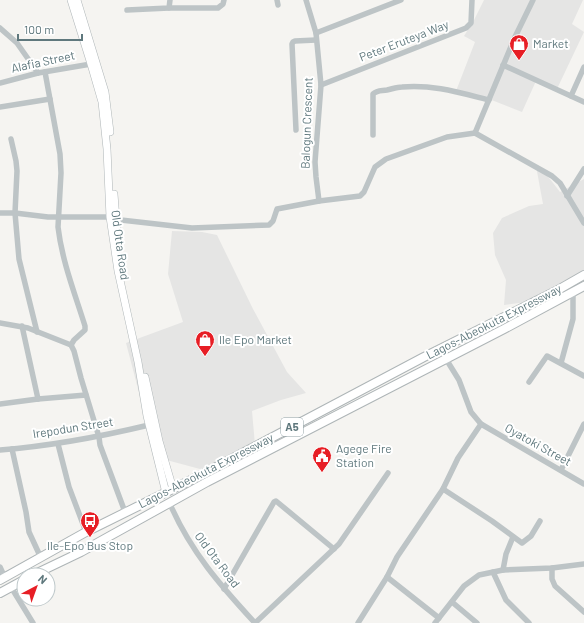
<svg xmlns="http://www.w3.org/2000/svg" width="584" height="623" viewBox="0 0 584 623" font-family="Barlow,sans-serif">
<style>
.built{fill:#e5e5e4}
.lines{fill:none;stroke-linecap:round;stroke-linejoin:round}
.major-casing{stroke:#afb6b8;stroke-width:8}
.highway-casing{stroke:#aeb5b7;stroke-width:10}
.minor{stroke:#bdc4c6;stroke-width:5.5}
.major{stroke:#fff;stroke-width:7}
.highway{stroke:#fff;stroke-width:8}
.labels{text-anchor:middle;stroke-width:4;stroke-linejoin:round;paint-order:stroke}
.shield{fill:#fff;stroke:#8fa0a4;stroke-width:1}
.shield-label{font-size:11px;font-weight:bold;fill:#5f787d}
.street-label{font-size:12px;fill:#5f787d;stroke:#fff}
.poi-label{font-size:12px;fill:#5f787d;stroke:#fff;text-anchor:start}
</style>
<rect width="100%" height="100%" fill="#f5f4f1"/>
<g class="built">
<path d="M484 0H583L572 24 584 32 556 91 536 81 522 112 489 99 456 91 475 42 464 36 474 20Z"/>
<path d="M536 166 550 179 560 192 584 179V270L526 302 504 305 506 280 495 255 493 233 502 218 529 206 543 204Z"/>
<path d="M172 231 202 232 217 235 253 309 287 372 306 393 281 400 252 411 255 445 200 469 159 458 155 454 126 343 183 322 168 274Z"/>
</g>
<g class="lines">
<g class="major-casing">
<g id="major">
<path d="M71 0 91 64 102 102 107 149 110 217 118 271 138 362 147 416 166 493"/>
<path d="M77 0 105 92 110 132"/>
<path d="M114 194 117 233"/>
<path d="M145 377 159 441 173 489"/>
</g>
</g>
<g class="highway-casing">
<g id="highway">
<path d="M33 575 81 552 207 482 504 329 584 286"/>
<path d="M0 580 86 532 203 474 424 357 556 291 584 275"/>
<path d="M0 593 24 580"/>
</g>
</g>
<g class="minor">
<path d="M277 0 278 5"/>
<path d="M306 0 316 33 321 85 315 162 316 177 319 201"/>
<path d="M169 8H218L223 4 224 0"/>
<path d="M127 10 169 8 170 0"/>
<path d="M0 28 17 43 38 73"/>
<path d="M316 33 401 0"/>
<path d="M503 65 584 102"/>
<path d="M45 72 60 154 61 173 58 227C62 261 75 294 85 326V330L74 340 71 345"/>
<path d="M0 83 38 73 91 64"/>
<path d="M321 85 466 28 471 23 472 0"/>
<path d="M571 96 584 67"/>
<path d="M0 107 50 99"/>
<path d="M296 130 292 44 293 42 295 41 316 40"/>
<path d="M475 133 515 37 533 0"/>
<path d="M475 133 552 176 560 183 584 223"/>
<path d="M373 135V94C377 90 381 91 387 90 392 89 397 87 402 87 432 84 461 93 489 100"/>
<path d="M11 139 16 161 17 171 15 213 19 259 37 332"/>
<path d="M567 196 584 169"/>
<path d="M0 213H15L48 217H110L121 220 192 228 269 225 273 221 277 209 319 201 360 196 364 192 375 167 386 159 447 137 475 133"/>
<path d="M0 323 28 328 71 345 74 351 81 378 99 437 100 445 125 512"/>
<path d="M22 326 38 399"/>
<path d="M446 359 459 380 471 412 481 424 584 484"/>
<path d="M561 363 573 319V292"/>
<path d="M529 382 547 356 584 376"/>
<path d="M0 404 38 399 86 395"/>
<path d="M58 444 69 487 86 532"/>
<path d="M12 449 26 512 29 532 41 558"/>
<path d="M0 450C51 446 99 437 149 425"/>
<path d="M561 470 584 424"/>
<path d="M443 489 492 521 522 543 531 536 540 521"/>
<path d="M170 504C191 552 220 585 255 623"/>
<path d="M0 567 5 578"/>
<path d="M552 568V579L555 586 584 612"/>
<path d="M503 570 506 554 513 537"/>
<path d="M493 572 506 600 529 623"/>
<path d="M387 577 439 618"/>
<path d="M11 587 33 623"/>
<path d="M224 589 274 502 276 501 334 549"/>
<path d="M452 602 477 623"/>
<path d="M255 623 339 544 388 473"/>
<path d="M358 623 387 577 397 557 443 489 458 458 481 424"/>
<path d="M435 623 464 586 479 575 503 570 552 568 584 564"/>
</g>
<use href="#major" class="major"/>
<use href="#highway" class="highway"/>
</g>
<defs>
<g id="shop-pin" transform="scale(1)"><path d="M0 17L-7.5 6A9.5 9.5 0 1 1 7.5 6Z" fill="#e71e25" stroke="#fff"/><path d="M-5-2.5h2.3a2.7 3.5 0 0 1 5.4 0H5L5.5 6h-11ZM-1.5-2.5h3a1.5 2.3 0 0 0-3 0Z" fill="#fff"/></g>
<g id="civic-pin" transform="scale(1)"><path d="M0 17L-7.5 6A9.5 9.5 0 1 1 7.5 6Z" fill="#e71e25" stroke="#fff"/><path d="M-.6-6.5H3V-4.5H.6V-3L4-1V1h2V6H-6V1h2V-1L-.6-3ZM-1.2 2.5V6h2.4V2.5Z" fill="#fff"/></g>
<g id="bus-pin" transform="scale(1)"><path d="M0 17L-7.5 6A9.5 9.5 0 1 1 7.5 6Z" fill="#e71e25" stroke="#fff"/><path d="M-5-6H5V4H4V6H2V4H-2V6H-4V4H-5ZM-3.5-4V0h7V-4ZM-3.5 1.2v1.5H-2V1.2ZM2 1.2v1.5H3.5V1.2Z" fill="#fff"/></g>
</defs>
<g fill-rule="evenodd">
<use href="#shop-pin" x="519" y="44"/>
<use href="#shop-pin" x="205" y="340"/>
<use href="#civic-pin" x="322" y="456"/>
<use href="#bus-pin" x="90" y="521"/>
</g>
<g class="labels">
<rect class="shield" x="281" y="418" width="22" height="18" rx="3"/>
<g class="shield-label">
<text x="292" y="431">A5</text>
</g>
<g class="street-label">
<text transform="translate(404 41) rotate(-21)" y="4">Peter Eruteya Way</text>
<text transform="translate(43 62) rotate(-12)" y="4">Alafia Street</text>
<text transform="translate(307 123) rotate(-88)" y="4">Balogun Crescent</text>
<text transform="translate(120 245) rotate(82)" y="4">Old Otta Road</text>
<text transform="translate(494 322) rotate(-27)" y="4">Lagos-Abeokuta Expressway</text>
<text transform="translate(73 428) rotate(-9)" y="4">Irepodun Street</text>
<text transform="translate(538 445) rotate(29)" y="4">Oyatoki Street</text>
<text transform="translate(206 471) rotate(-27)" y="4">Lagos-Abeokuta Expressway</text>
<text transform="translate(217 560) rotate(53)" y="4">Old Ota Road</text>
</g>
<g class="poi-label">
<text x="533" y="48">Market</text>
<text x="219" y="344">Ile Epo Market</text>
<text x="336" y="453">Agege Fire<tspan x="336" dy="14">Station</tspan></text>
<text x="90" y="550" text-anchor="middle">Ile-Epo Bus Stop</text>
</g>
</g>
<g transform="translate(36 587) rotate(41)"><circle r="19" fill="#ffffff" stroke="#bfc9cb"/>
<path d="M0-3L7 15L0 10L-7 15Z" fill="#e71e25"/>
<text y="-6" font-size="11" font-weight="bold" text-anchor="middle" fill="#5f787d">N</text>
</g>
<path d="M18 34v6h64v-6" fill="none" stroke="#5f787d" stroke-width="2"/>
<text x="24" y="34" font-size="12" fill="#5f787d" stroke="#ffffff" stroke-width="3" paint-order="stroke">100 m</text>
</svg>
